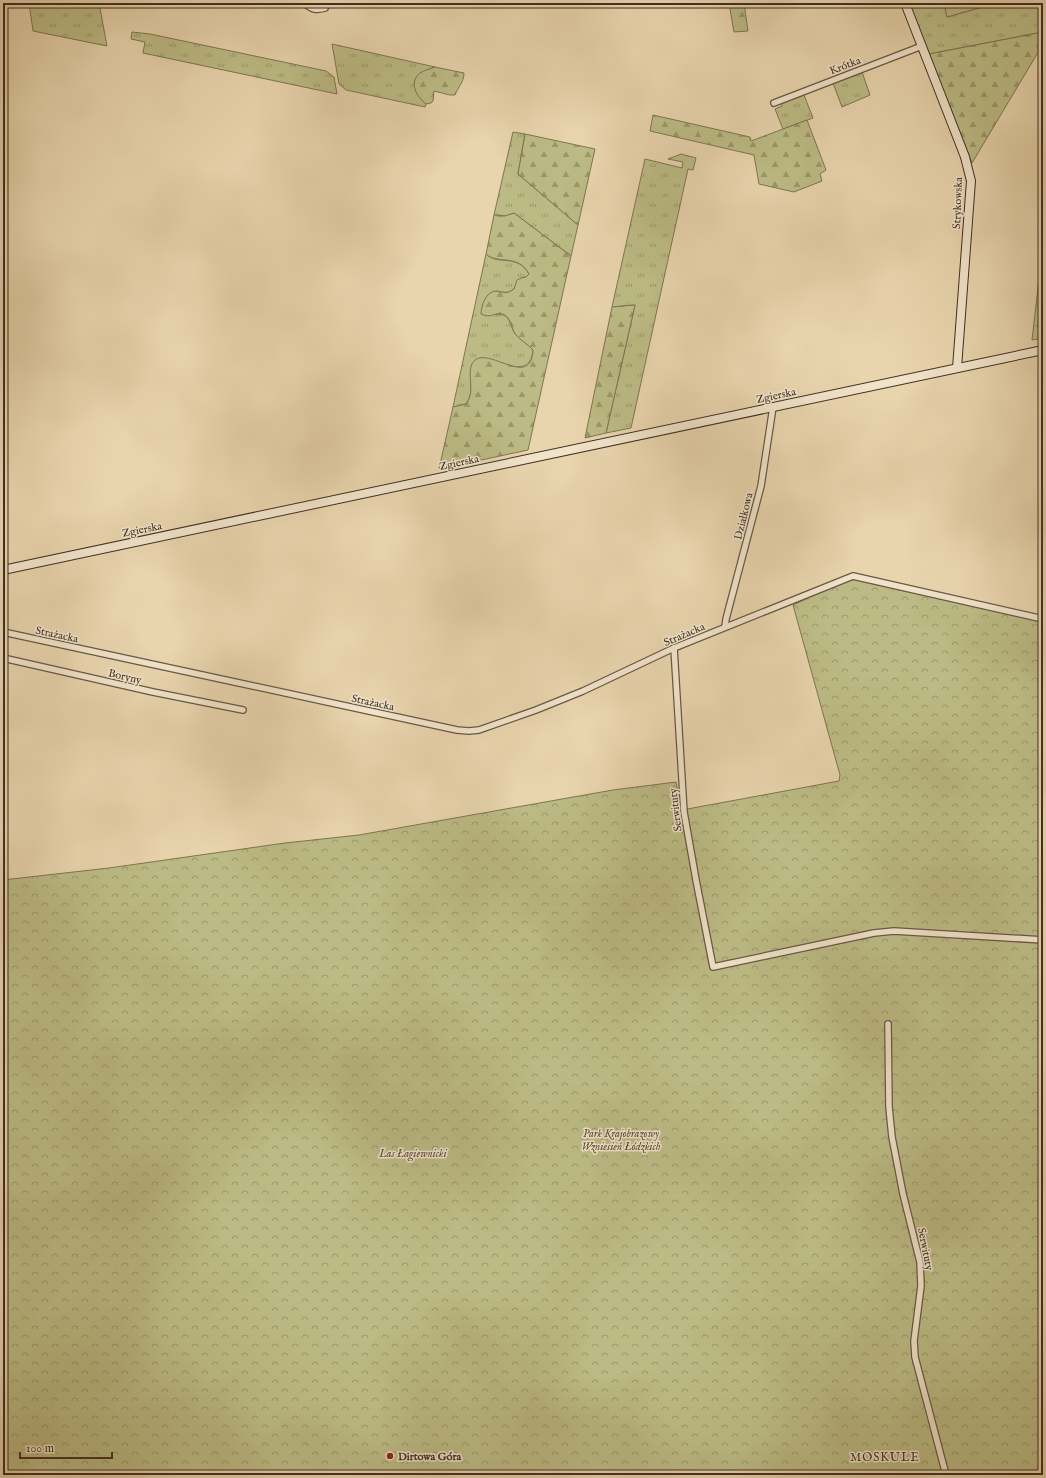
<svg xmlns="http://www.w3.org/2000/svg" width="1046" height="1478" viewBox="0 0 1046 1478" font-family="'IM FELL English',serif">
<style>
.grass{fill:url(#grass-tufts);stroke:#7e7554}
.forest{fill:url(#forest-firs);stroke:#7e7554}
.park{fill:url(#park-crowns);stroke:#7e7554}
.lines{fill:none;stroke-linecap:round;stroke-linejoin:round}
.street-casing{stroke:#695845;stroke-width:8}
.secondary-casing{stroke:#3f2f22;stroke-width:10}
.street{stroke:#f0e3ca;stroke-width:5.5}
.secondary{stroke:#f0e3ca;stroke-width:8}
.poi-dot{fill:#8f2418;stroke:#f0e3ca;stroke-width:1.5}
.labels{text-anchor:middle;stroke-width:3;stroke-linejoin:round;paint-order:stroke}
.street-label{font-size:11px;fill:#3f2f22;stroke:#f0e3ca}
.park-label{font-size:11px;font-style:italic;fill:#584b36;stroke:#f0e3ca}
.poi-label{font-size:11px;font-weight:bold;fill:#3f2f22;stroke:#f0e3ca;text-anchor:start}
.neighbourhood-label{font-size:12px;letter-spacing:1px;fill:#3f2f22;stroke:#f0e3ca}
</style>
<defs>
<pattern id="grass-tufts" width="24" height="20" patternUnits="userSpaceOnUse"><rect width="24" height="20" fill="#bcbb85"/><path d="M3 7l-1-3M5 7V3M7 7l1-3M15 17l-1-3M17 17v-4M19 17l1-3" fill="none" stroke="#9a986c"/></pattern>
<pattern id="forest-firs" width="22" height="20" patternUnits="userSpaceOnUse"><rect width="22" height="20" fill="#bcbb85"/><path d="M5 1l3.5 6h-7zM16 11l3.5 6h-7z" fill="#9a986c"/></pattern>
<pattern id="park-crowns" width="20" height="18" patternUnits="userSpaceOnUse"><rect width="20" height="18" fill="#bcbb85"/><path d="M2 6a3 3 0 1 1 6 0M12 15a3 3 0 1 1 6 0" fill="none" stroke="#9a986c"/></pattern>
</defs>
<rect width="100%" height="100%" fill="#e8d4ad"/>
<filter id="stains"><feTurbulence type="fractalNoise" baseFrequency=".005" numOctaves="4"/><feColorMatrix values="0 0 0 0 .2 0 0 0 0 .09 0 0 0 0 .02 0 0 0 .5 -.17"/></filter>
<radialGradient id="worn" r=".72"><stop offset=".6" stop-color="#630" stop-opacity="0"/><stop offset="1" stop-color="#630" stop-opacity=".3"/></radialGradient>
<g class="grass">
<path d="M29 3H99L107 46 33 31Z"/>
<path d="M909 3H944L947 17 997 3H1043V32L929 54Z"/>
<path d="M132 32 150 34 326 71 334 77 337 94 143 53 145 42 131 39Z"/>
<path d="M332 44 435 67C431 68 427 70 423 72 408 80 416 96 426 104L425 107 346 90 339 84Z"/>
<path d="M862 72 870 95 842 107 833 83Z"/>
<path d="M804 95 813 118 783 129 775 109 782 106 781 103Z"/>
<path d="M513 132 525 134 518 174 578 225 571 256 514 213 506 216 494 215Z"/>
<path d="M681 154 696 158 693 170 688 169 631 428 606 433 635 305 612 307 645 159 682 168 683 162 668 159Z"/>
<path d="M486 254C498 266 517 253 529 274L526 277 521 278C513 290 512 295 496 291L487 297 496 315C512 312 509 327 516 335 521 340 528 344 533 350 531 381 499 360 480 358L471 376V392L470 397 466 404 453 407Z"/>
</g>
<g class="forest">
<path d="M729 3H744L748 31 734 32Z"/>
<path d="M944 3H997L947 17Z"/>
<path d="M1043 32V44L972 163 929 54Z"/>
<path d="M435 67 464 73C464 82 458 87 455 95H450L434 91 433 101 431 103 426 104C417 97 408 83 420 73 424 70 431 69 435 67Z"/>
<path d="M653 115 750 137 751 141 807 120 826 170 820 174 822 181 794 192 759 184 754 155 650 131Z"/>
<path d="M525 134 595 149 578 225 518 174Z"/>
<path d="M514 213 571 256 528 450 439 469 453 407 466 404C477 391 464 369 475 360 491 348 531 389 533 350 528 344 518 339 514 332 511 326 510 316 502 314 494 312 492 319 481 314 481 306 486 291 496 291 505 292 505 295 514 289L517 280 521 278 526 277 529 274C518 253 498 265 486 254L494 215 505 216Z"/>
<path d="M1043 243V338L1032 340Z"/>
<path d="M635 305 606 433 585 438 612 307Z"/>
</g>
<path class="park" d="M857 578 1043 621V1475H3V880L109 868 285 843 359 835 613 790 676 782 682 810 839 781 840 775 793 605 836 585Z"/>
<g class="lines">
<g class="street-casing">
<g id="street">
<path d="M304 3C312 9 315 11 325 8L324 3"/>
<path d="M774 103 922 46"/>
<path d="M725 627 726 619 761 486 773 407"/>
<path d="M3 632C154 666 306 696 457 730L469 731 479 730 536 710 583 691 674 648 853 576 1043 619"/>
<path d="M674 648 684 812 696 880 713 967 874 933 894 931 1043 940"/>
<path d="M3 658 153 692 243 710"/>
<path d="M888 1024 889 1107 892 1137 903 1194 920 1262 921 1286 914 1341 915 1357 946 1475"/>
</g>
</g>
<g class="secondary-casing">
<g id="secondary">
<path d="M905 3 965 157 971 181 957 368"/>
<path d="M3 570 1043 350"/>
</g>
</g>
<use href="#street" class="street"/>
<use href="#secondary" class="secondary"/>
</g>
<circle class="poi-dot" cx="390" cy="1456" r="4"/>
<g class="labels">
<g class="street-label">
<text transform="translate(845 65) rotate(-21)" y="4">Krótka</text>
<text transform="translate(957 203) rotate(-88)" y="4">Strykowska</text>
<text transform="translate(776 395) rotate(-12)" y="4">Zgierska</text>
<text transform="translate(459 462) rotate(-12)" y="4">Zgierska</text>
<text transform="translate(743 516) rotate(-76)" y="4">Działkowa</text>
<text transform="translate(142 529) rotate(-11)" y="4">Zgierska</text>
<text transform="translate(57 634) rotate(12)" y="4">Strażacka</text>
<text transform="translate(684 634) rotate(-23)" y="4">Strażacka</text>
<text transform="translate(125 676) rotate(13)" y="4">Boryny</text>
<text transform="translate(373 702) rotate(12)" y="4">Strażacka</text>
<text transform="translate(675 810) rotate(-97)" y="4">Serwituty</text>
<text transform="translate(926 1249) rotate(79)" y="4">Serwituty</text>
</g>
<g class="park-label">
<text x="621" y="1137">Park Krajobrazowy<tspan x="621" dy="13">Wzniesień Łódzkich</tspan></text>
<text x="413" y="1157">Las Łagiewnicki</text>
</g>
<g class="poi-label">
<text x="398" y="1460">Dirtowa Góra</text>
</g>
<g class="neighbourhood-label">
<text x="885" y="1461">MOSKULE</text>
</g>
</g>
<rect width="1046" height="1478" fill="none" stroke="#e8d4ad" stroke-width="16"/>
<rect x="4" y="4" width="1038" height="1470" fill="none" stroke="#3f2f22" stroke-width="2"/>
<rect x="8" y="8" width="1030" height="1462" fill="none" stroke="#3f2f22"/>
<path d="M20 1452v6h92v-6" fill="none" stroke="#3f2f22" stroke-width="2"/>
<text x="26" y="1452" font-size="12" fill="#3f2f22" stroke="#f0e3ca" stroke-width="3" paint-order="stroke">100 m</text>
<rect width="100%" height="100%" filter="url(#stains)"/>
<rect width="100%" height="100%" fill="url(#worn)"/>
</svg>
